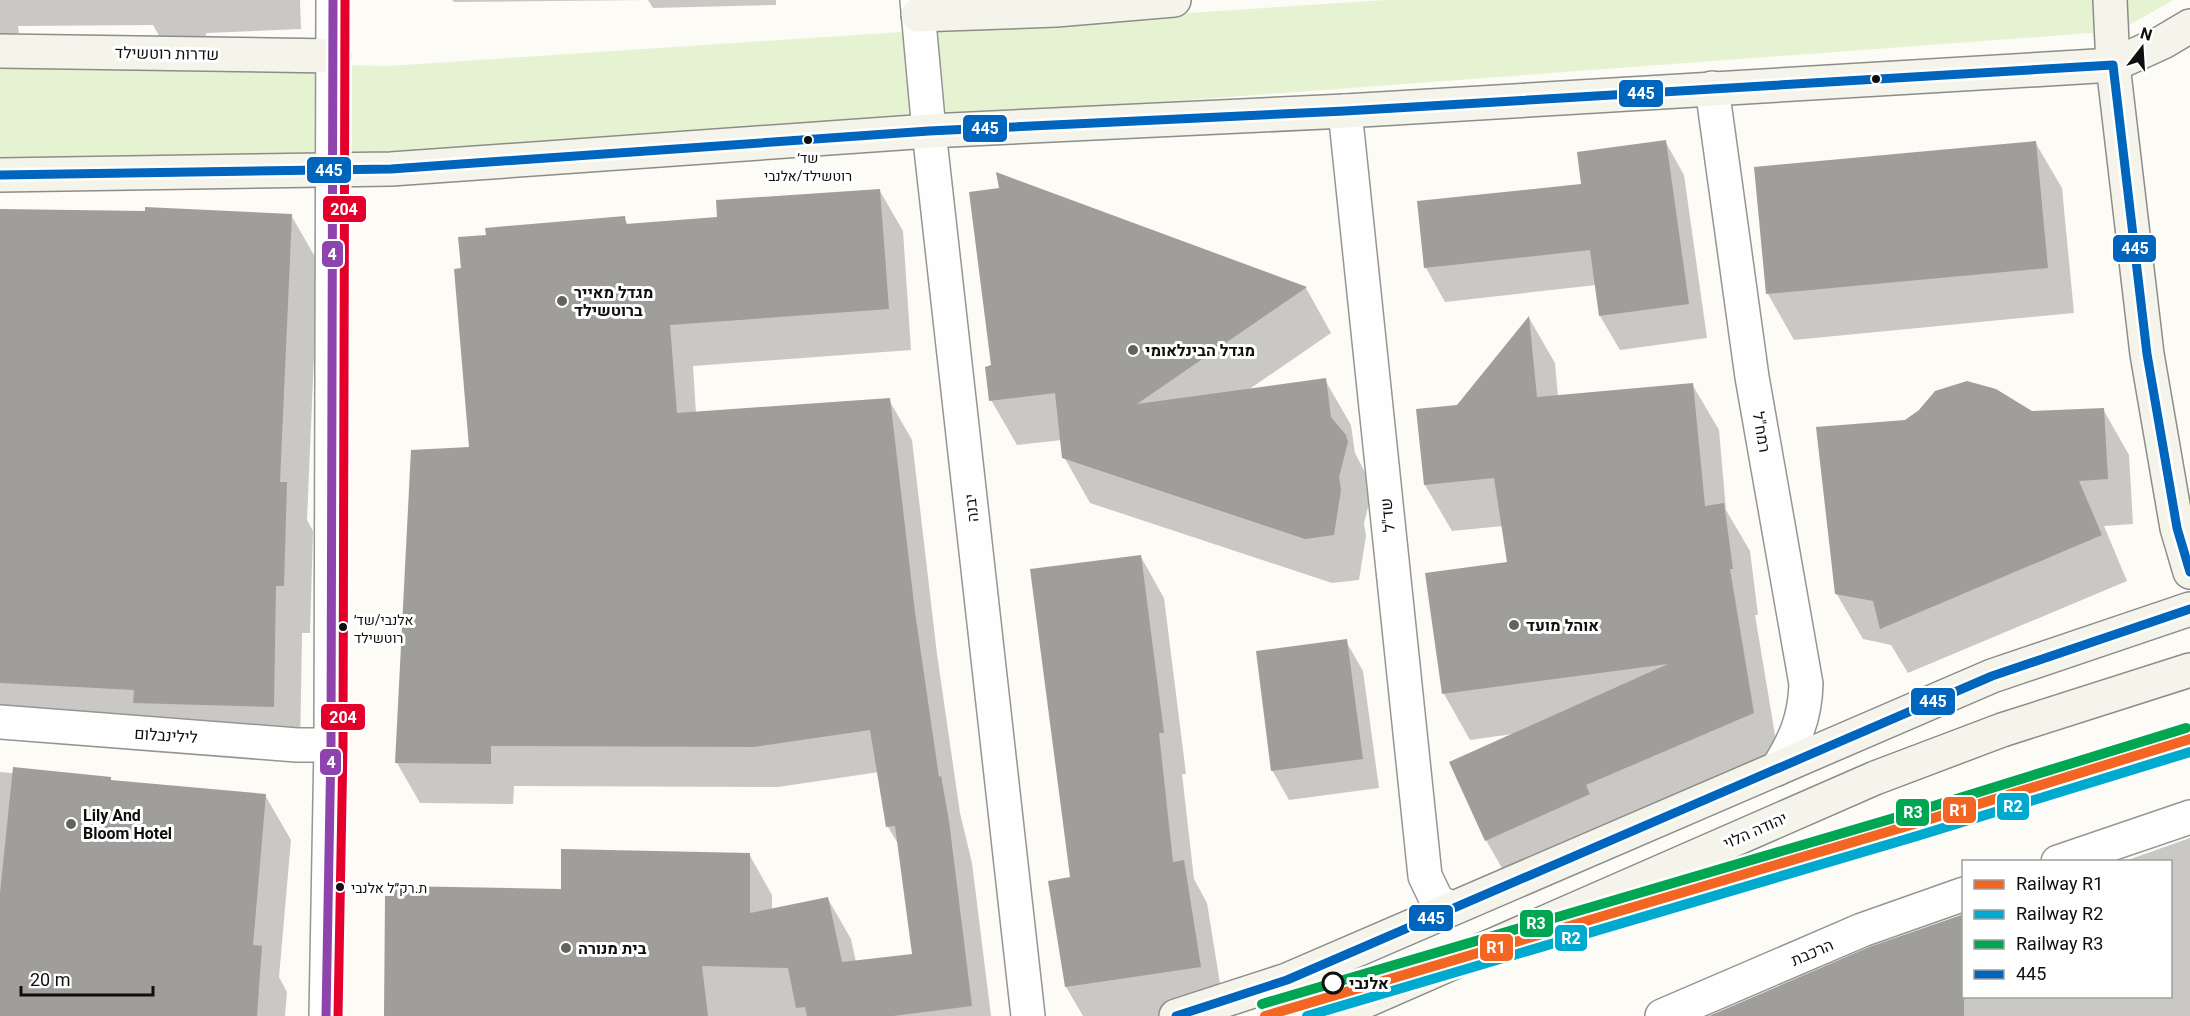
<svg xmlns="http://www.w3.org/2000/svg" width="2190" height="1016" viewBox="0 0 2190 1016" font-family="Georgia,Heebo,serif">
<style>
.green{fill:#e6f3d3}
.shadow{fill:#0003}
.building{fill:#a09e9a}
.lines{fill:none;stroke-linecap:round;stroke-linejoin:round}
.street-casing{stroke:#969593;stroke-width:36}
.secondary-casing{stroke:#8c8c89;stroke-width:36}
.street{stroke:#fffefe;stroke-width:33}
.secondary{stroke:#f5f4eb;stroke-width:33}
.bus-1-casing{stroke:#fff;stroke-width:14}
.bus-2-casing{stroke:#fff;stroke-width:14}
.bus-3-casing{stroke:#fff;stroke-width:14}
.bus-1{stroke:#0065bd;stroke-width:9}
.bus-2{stroke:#8e44ad;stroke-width:9}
.bus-3{stroke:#e4002b;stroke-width:9}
.rail-1-casing{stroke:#fff;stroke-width:15}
.rail-2-casing{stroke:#fff;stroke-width:15}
.rail-3-casing{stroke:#fff;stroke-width:15}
.rail-1{stroke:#f26522;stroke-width:10}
.rail-2{stroke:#00a9ce;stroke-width:10}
.rail-3{stroke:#00a651;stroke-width:10}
.bus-dot{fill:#0f0f0f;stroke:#fff;stroke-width:2}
.poi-dot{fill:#626260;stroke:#fff;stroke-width:2}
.stop-dot{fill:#fff;stroke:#0f0f0f;stroke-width:3}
.labels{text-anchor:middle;stroke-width:6;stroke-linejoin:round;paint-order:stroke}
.bus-label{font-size:14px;fill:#0f0f0f;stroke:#fff;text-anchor:start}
.street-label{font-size:16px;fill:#0f0f0f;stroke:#fff}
.poi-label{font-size:16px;font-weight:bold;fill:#0f0f0f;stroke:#fff;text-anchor:start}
.stop-label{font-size:16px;font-weight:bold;fill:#0f0f0f;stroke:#fff;text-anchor:start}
.line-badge{stroke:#fff;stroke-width:2}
.badge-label{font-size:16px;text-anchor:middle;font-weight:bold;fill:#fff}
</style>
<rect width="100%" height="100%" fill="#fcfbf5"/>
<path class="green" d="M1385 0H2173L2126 27 2091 33 365 161H0V65L297 64 388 66Z"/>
<g class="shadow">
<path d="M0 0H300L301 29 206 33 207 54 170 55 153 25 18 26 19 33 0 34Z"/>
<path d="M452 0H647L454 2Z"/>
<path d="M648 0H776V5L653 8Z"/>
<path d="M1665 141 1684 175 1707 338 1620 350 1600 316 1596 285 1445 302 1426 268 1418 203 1583 185Z"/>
<path d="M2035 142 2062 188 2074 313 1794 340 1768 294 1755 168Z"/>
<path d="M998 175 1306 288 1331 333 1248 390 1325 380 1351 425 1355 453 1373 488 1364 523 1366 536 1359 580 1332 583 1090 503 1064 457 1062 440 1017 445 991 400 1001 190Z"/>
<path d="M880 191 903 231 911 350 693 366 696 413 889 400 912 440 937 654 960 813 972 863 991 1016H396L562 891 749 854 772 895V910L828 899 851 939 856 962 914 955 900 847 888 827 879 772 778 787 514 786 513 804 420 803 397 763 412 452 470 449 462 269 488 236 624 218 629 226 719 218Z"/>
<path d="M0 211 291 215 318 262 307 520 313 531 310 633H302L300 754 0 729Z"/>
<path d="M1529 318 1555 363 1558 397 1692 384 1719 430 1726 510 1750 551 1758 615H1755L1779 759 1512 886 1486 840 1513 734 1470 740 1444 694 1509 563 1503 526 1452 531 1425 485 1457 407Z"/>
<path d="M2103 409 2129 455 2133 524 2104 526 2127 581 1908 673 1891 645 1863 639 1836 593 1906 422Z"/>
<path d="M1141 557 1164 598 1186 774H1182L1194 879 1207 903 1224 1008 1168 1016H1083L1066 987 1050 882 1072 879Z"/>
<path d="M1346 641 1363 671 1379 788 1289 800 1272 770Z"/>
<path d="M0 772 265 795 291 840 279 977 287 992 285 1016H0Z"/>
<path d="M2190 838V1016H1713L1964 996H2170V862H2122Z"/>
</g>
<g class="building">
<path d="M1666 140 1689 304 1599 316 1590 250 1424 268 1417 201 1581 184 1577 152Z"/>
<path d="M2036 141 2048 268 1766 294 1754 167Z"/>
<path d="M996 172 1307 287 1137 404 1326 378 1331 417 1346 435 1348 442 1339 477 1341 490 1334 535 1305 539 1062 458 1055 393 989 401 985 367 991 365 969 192 999 188Z"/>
<path d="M880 189 889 309 670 325 677 413 890 398 915 612 939 777 941 776 949 821 972 1006 893 1016H807L805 1007 796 1008 788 968 702 966 708 1016H384L385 896H394L395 886 561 889V849L750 853V913L828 897 842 962 912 954 895 826 886 827 870 730 754 747 491 746V764L395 763 411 450 469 447 454 269 461 268 458 237 486 235 485 228 625 216 626 224 717 217 716 200Z"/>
<path d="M145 207 292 214 280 482H287L284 586H276L274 707 133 703 134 690 0 683V209L145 211Z"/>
<path d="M1529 316 1537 397 1693 383 1705 506 1724 503 1733 569H1730L1754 713 1586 785 1590 794 1485 841 1449 762 1668 664 1442 694 1425 573 1507 562 1494 478 1424 485 1416 409 1457 405Z"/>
<path d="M1967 381 1996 389 2032 411 2104 408 2108 479 2079 481 2102 535 1880 629 1873 601 1835 594 1816 427 1905 420 1919 410 1935 391Z"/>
<path d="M1141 555 1164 733H1159L1173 862 1184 860 1201 967 1065 987 1048 881 1070 877 1030 569Z"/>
<path d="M1347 639 1363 759 1271 771 1256 651Z"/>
<path d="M13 767 111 777V780L266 794 253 945 262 946 257 1016H0V893Z"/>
<path d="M1964 914V1016H1709L1869 947Z"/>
</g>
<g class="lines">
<g class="street-casing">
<g id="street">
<path d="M917 0 929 131 1028 1016"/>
<path d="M1712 88 1752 377 1806 684C1805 718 1795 741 1777 769"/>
<path d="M1345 111 1425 876 1437 901 1451 908"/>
<path d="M0 722 297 745H331"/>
<path d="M2058 862 2190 817"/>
<path d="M326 1016 331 745 333 0"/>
<path d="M1662 1016 1862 930 1964 894"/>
</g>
</g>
<g class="secondary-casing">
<g id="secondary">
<path d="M2110 0 2113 65 2147 354 2177 528 2190 572"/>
<path d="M918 15 1056 10 1174 0"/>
<path d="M0 51 334 56"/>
<path d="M0 175 391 169 929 131 1345 111 2113 65 2163 42 2190 26"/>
<path d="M1176 1016 1287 980 1992 676 2190 609"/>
<path d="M1331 1016 1875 778 2002 730 2190 670"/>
</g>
</g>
<use href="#street" class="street"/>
<use href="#secondary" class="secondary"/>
<g class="bus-1-casing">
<g id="bus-1">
<path d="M0 175 391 169 929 131 1345 111 2113 65 2147 354 2177 528 2190 572"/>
<path d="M1176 1016 1287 980 1992 676 2190 609"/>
</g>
</g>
<g class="bus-2-casing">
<path id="bus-2" d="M326 1016 331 745 333 0"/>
</g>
<g class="bus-3-casing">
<path id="bus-3" d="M338 1016 343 745 345 0"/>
</g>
<use href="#bus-1" class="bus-1"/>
<use href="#bus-2" class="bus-2"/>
<use href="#bus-3" class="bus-3"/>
<g class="rail-1-casing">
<path id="rail-1" d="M1265 1016 1914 824 2190 739"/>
</g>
<g class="rail-2-casing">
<path id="rail-2" d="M1307 1016 1917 836 2190 752"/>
</g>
<g class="rail-3-casing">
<path id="rail-3" d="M1262 1004 1911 813 2186 728"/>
</g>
<use href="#rail-1" class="rail-1"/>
<use href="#rail-2" class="rail-2"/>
<use href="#rail-3" class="rail-3"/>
</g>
<g class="bus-dot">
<circle cx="1876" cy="79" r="5"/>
<circle cx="808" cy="140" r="5"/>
<circle cx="343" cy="627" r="5"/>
<circle cx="340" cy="887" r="5"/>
</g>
<g class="poi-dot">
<circle cx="562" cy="301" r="6"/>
<circle cx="1133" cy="350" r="6"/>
<circle cx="1514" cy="625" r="6"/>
<circle cx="71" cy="824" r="6"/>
<circle cx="566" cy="948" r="6"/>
</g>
<circle class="stop-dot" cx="1333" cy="983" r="10"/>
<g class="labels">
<g class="bus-label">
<text x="808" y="163" text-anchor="middle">שד׳<tspan x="808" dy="18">רוטשילד/אלנבי</tspan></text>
<text x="354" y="625">אלנבי/שד׳<tspan x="354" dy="18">רוטשילד</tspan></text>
<text x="351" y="893">ת.רק״ל אלנבי</text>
</g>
<g class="street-label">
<text transform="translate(167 53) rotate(1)" y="6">שדרות רוטשילד</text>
<text transform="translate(1762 432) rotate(80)" y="6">רמח"ל</text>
<text transform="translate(971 508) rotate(-96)" y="6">יבנה</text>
<text transform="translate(1387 515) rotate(-96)" y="6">שד"ל</text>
<text transform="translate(166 735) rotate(4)" y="6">לילינבלום</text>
<text transform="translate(1755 830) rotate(-24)" y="6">יהודה הלוי</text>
<text transform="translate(1812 952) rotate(-23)" y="6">הרכבת</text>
</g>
<g class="poi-label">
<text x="574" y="298">מגדל מאייר<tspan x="574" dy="18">ברוטשילד</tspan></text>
<text x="1145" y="356">מגדל הבינלאומי</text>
<text x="1526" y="631">אוהל מועד</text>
<text x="83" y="821">Lily And<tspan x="83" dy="18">Bloom Hotel</tspan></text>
<text x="578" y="954">בית מנורה</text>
</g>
<g class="stop-label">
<text x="1349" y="989">אלנבי</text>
</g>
</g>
<g class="line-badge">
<rect x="1618" y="79" width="46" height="29" rx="6" fill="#0065bd"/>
<rect x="962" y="114" width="46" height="29" rx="6" fill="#0065bd"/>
<rect x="306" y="156" width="46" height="28" rx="6" fill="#0065bd"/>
<rect x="322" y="195" width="45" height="28" rx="6" fill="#e4002b"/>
<rect x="2112" y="234" width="45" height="29" rx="6" fill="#0065bd"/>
<rect x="321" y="240" width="23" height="28" rx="6" fill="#8e44ad"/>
<rect x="1910" y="687" width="46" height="29" rx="6" fill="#0065bd"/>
<rect x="320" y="703" width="46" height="28" rx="6" fill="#e4002b"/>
<rect x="319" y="748" width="23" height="28" rx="6" fill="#8e44ad"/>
<rect x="1996" y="792" width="34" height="29" rx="6" fill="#00a9ce"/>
<rect x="1942" y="796" width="35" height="28" rx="6" fill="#f26522"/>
<rect x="1895" y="798" width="35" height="29" rx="6" fill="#00a651"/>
<rect x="1408" y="904" width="46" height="28" rx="6" fill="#0065bd"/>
<rect x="1519" y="909" width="35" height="29" rx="6" fill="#00a651"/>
<rect x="1554" y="924" width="34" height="28" rx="6" fill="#00a9ce"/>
<rect x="1479" y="933" width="35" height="29" rx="6" fill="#f26522"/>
</g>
<g class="badge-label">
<text x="1641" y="99">445</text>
<text x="985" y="134">445</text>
<text x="329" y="176">445</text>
<text x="344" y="215">204</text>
<text x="2135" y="254">445</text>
<text x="332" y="260">4</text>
<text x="1933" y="707">445</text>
<text x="343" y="723">204</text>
<text x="331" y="768">4</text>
<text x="2013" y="812">R2</text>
<text x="1959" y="816">R1</text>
<text x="1913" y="818">R3</text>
<text x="1431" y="924">445</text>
<text x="1536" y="929">R3</text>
<text x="1571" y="944">R2</text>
<text x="1496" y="953">R1</text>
</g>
<rect x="1962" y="860" width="210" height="138" fill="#ffffff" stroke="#9f9f9f" stroke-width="1.5"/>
<rect x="1974" y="880" width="30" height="9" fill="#f26522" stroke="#9f9f9f" stroke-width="1.5"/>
<text x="2016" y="890" font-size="18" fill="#0f0f0f">Railway R1</text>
<rect x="1974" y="910" width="30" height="9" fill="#00a9ce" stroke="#9f9f9f" stroke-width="1.5"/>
<text x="2016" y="920" font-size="18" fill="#0f0f0f">Railway R2</text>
<rect x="1974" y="940" width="30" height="9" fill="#00a651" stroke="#9f9f9f" stroke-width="1.5"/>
<text x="2016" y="950" font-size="18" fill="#0f0f0f">Railway R3</text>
<rect x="1974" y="970" width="30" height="9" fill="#0065bd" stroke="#9f9f9f" stroke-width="1.5"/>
<text x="2016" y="980" font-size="18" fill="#0f0f0f">445</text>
<g transform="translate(2142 48) rotate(17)" stroke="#ffffff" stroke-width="4.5" paint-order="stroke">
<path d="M0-4.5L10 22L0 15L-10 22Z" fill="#0f0f0f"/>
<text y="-9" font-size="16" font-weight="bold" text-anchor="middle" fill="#0f0f0f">N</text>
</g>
<path d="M21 986v9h132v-9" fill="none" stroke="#0f0f0f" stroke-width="3"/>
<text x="30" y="986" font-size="18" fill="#0f0f0f" stroke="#ffffff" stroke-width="4.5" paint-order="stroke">20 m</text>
</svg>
